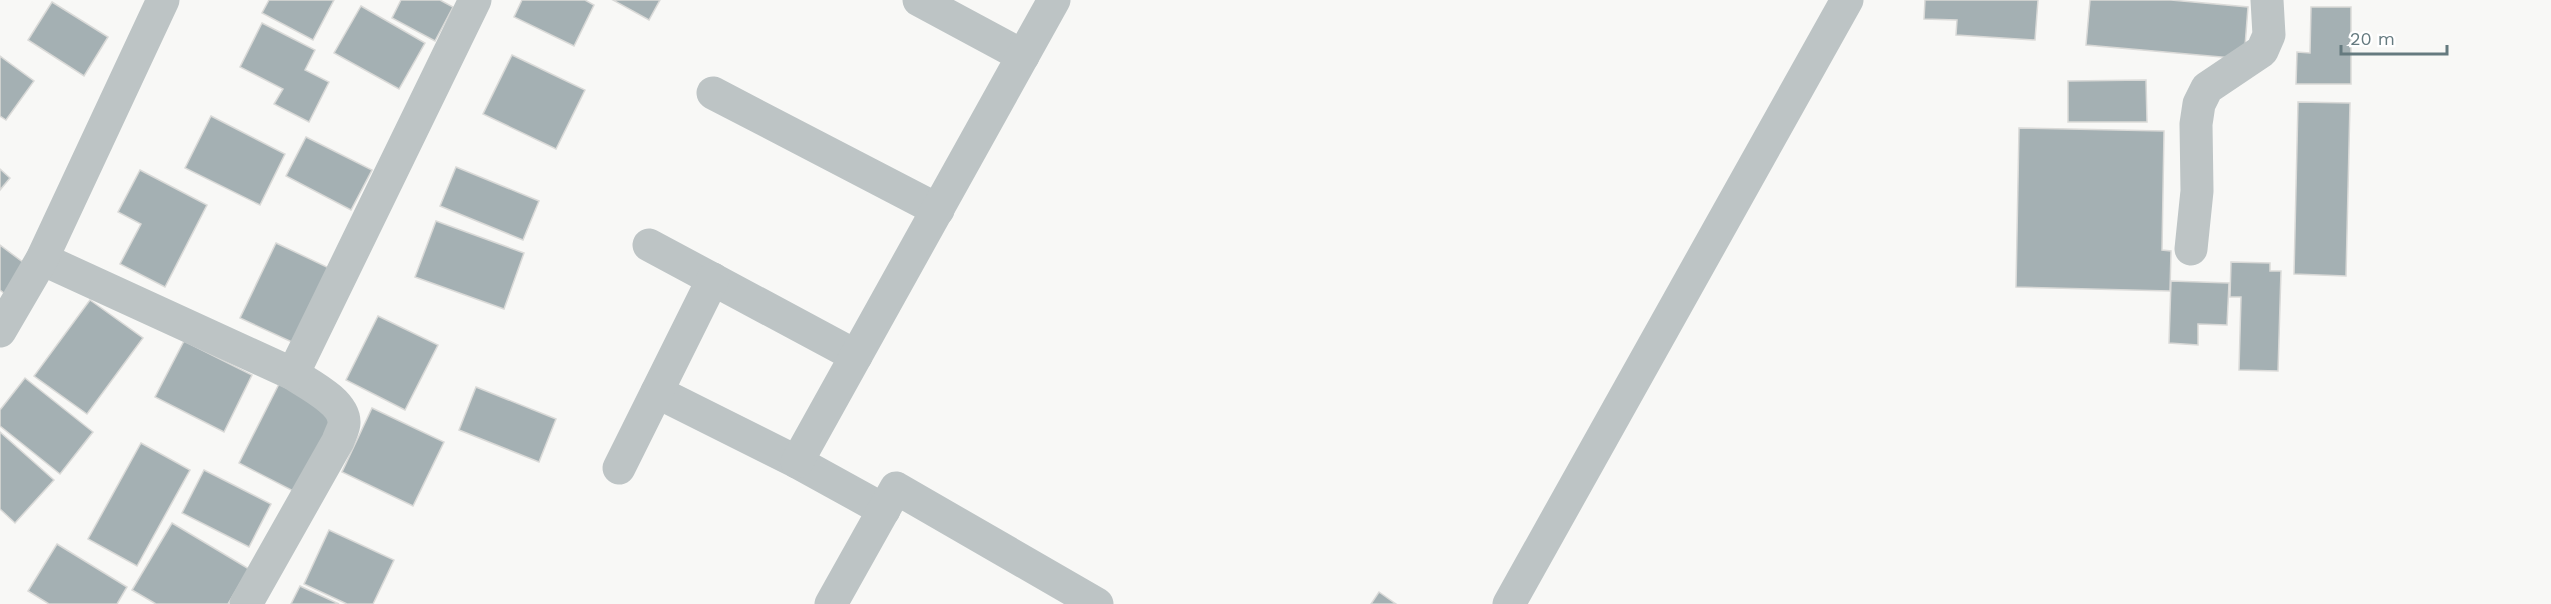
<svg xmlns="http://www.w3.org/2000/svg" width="2551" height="604" viewBox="0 0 2551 604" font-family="'Work Sans',sans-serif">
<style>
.building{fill:#a4b0b3;stroke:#dadad8;stroke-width:1.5}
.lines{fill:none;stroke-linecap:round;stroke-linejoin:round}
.minor{stroke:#bdc4c5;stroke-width:33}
</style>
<rect width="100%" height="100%" fill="#f8f8f6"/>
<g class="building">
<path d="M269 0H334L313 40 262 13Z"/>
<path d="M401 0H440L453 7 435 41 392 18Z"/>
<path d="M522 0H585L594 5 574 46 514 17Z"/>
<path d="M613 0H660L649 20Z"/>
<path d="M1925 0H2038L2035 40 1956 35 1957 20 1924 19Z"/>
<path d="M2090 0H2171L2248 7 2244 59 2086 45Z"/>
<path d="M52 2 108 37 84 76 28 40Z"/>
<path d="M361 6 425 43 399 89 334 53Z"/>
<path d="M2311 7H2351V84H2296L2297 52 2310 53Z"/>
<path d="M262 23 315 50 305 70 329 82 309 122 274 104 283 89 240 67Z"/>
<path d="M512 55 585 90 556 149 483 114Z"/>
<path d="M0 56 34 81 6 120 0 116Z"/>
<path d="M2146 80 2147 122H2068V81Z"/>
<path d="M2298 102 2350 103 2346 276 2294 274Z"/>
<path d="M211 116 285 154 260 205 185 168Z"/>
<path d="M2019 128 2164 131 2162 250 2171 251 2170 291 2016 287Z"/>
<path d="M306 137 372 170 351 210 286 176Z"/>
<path d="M456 167 539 201 523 240 440 206Z"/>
<path d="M0 169 10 178 0 190Z"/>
<path d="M140 170 207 205 165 287 120 264 141 224 118 212Z"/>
<path d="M436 221 524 253 504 309 415 277Z"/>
<path d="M276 243 329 268 294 343 240 318Z"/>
<path d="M0 245 32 269 10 298 0 290Z"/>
<path d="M2231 262 2270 263V271H2281L2278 371 2239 370 2241 297H2230Z"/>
<path d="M2171 281 2229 283 2227 325 2198 324V345L2169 343Z"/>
<path d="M90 300 143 338 87 414 34 376Z"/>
<path d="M378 316 438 345 405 410 346 380Z"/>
<path d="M184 341 252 375 224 432 155 397Z"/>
<path d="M25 378 93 432 60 474 0 426V410Z"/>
<path d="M279 384 339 415 299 494 239 463Z"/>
<path d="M476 387 556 419 539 462 459 430Z"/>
<path d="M372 408 444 442 413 506 342 472Z"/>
<path d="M0 432 54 480 15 523 0 509Z"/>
<path d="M141 443 190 470 137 566 88 539Z"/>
<path d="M204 470 271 504 249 547 182 513Z"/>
<path d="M172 523 249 569 228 604H156L132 590Z"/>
<path d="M329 530 394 560 373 604H347L304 584Z"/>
<path d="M57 544 127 587 117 604H49L28 591Z"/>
<path d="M300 586 339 604H291Z"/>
<path d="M1379 592 1396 604H1371Z"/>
</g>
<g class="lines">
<g class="minor">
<path d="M919 0 1023 56"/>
<path d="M713 93 938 210"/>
<path d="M649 245 856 356"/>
<path d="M2191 249 2197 191 2196 124 2199 104 2207 88 2262 51 2269 35 2267 0"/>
<path d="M42 259 293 374C308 384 345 402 344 423 344 428 340 435 338 441L246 604"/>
<path d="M0 331 42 259 163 0"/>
<path d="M293 374 475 0"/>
<path d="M657 392 797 462 884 510"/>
<path d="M797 462 1054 0"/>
<path d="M619 468 713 279"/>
<path d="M831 604 896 488 1097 604"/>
<path d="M1509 604 1847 0"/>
</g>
</g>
<path d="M2341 45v9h106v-9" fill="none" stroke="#657a7f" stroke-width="3"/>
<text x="2350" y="45" font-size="18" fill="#657a7f" stroke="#ffffff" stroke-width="4.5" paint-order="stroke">20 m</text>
</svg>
